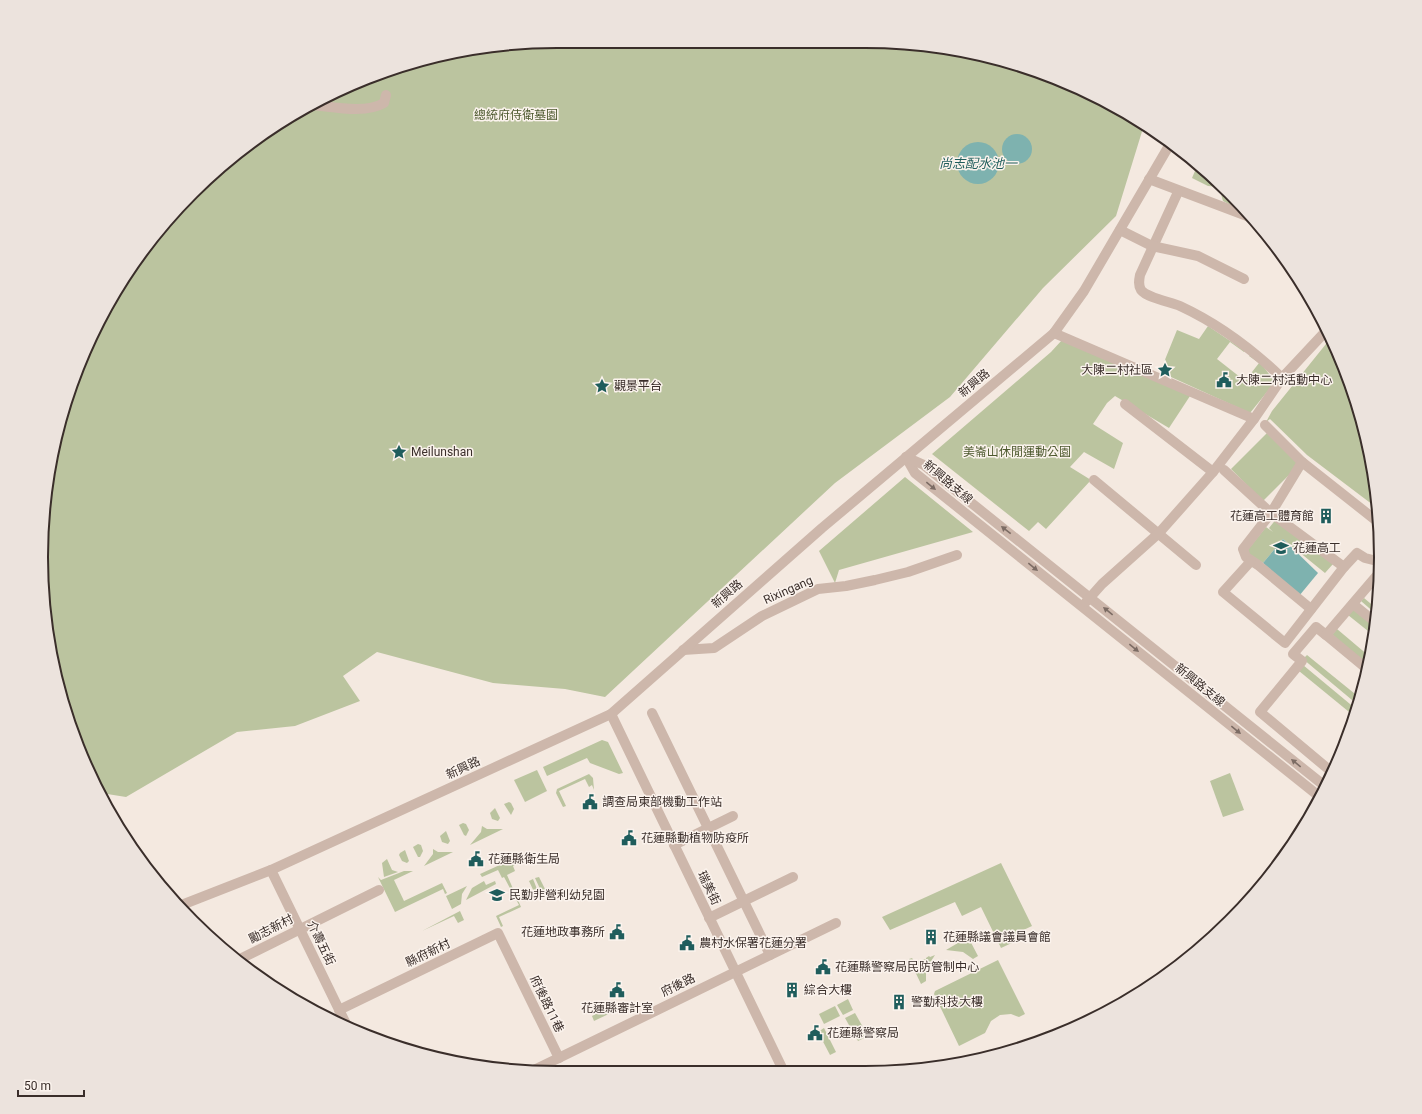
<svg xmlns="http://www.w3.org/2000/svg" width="1422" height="1114" viewBox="0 0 1422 1114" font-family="Roboto,'Noto Sans TC',sans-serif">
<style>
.green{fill:#bbc49f}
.water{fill:#7eb2af}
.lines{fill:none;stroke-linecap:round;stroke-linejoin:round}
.minor{stroke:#cdb7ab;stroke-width:10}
.tertiary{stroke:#cdb7ab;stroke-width:10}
.oneway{fill:#7c6c64}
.labels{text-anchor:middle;stroke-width:3;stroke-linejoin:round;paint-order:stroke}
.park-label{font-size:12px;fill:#4d592e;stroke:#fbf3ed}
.poi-label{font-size:12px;fill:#3a2e2a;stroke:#fbf3ed;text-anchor:start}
.street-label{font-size:12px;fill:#3a2e2a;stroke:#fbf3ed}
.water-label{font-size:13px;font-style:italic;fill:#1f5d5c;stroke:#fbf3ed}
.rim{fill:none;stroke:#3a2e2a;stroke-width:2}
</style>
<rect width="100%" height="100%" fill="#f4e9e0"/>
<g class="green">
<path d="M557 41 899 42 1031 68 1123 110 1144 125 1116 216 1043 288 950 397 835 483 605 697 565 689 493 683 377 652 343 676 360 701 295 726 237 732 126 797 101 793 59 691 54 659H56L53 649 41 557 59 424 110 299 192 192 299 110 423 59Z"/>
<path d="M1198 164 1238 202 1234 207 1223 201 1219 187 1208 186 1192 178Z"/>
<path d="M1208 326 1245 351 1244 352 1230 342 1217 359 1245 381 1259 363 1249 356 1250 355 1260 362 1275 382 1250 413 1160 372 1177 330 1199 339Z"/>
<path d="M1330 339 1354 391 1377 489V508L1307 455 1270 419 1266 422 1272 411Z"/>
<path d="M1062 340 1190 396 1169 428 1115 396 1107 403 1093 424 1123 443 1114 469 1084 452 1070 467 1091 480 1046 529 1038 522 1029 531 932 454 1051 352Z"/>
<path d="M1268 432 1300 464 1263 501 1231 469Z"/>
<path d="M905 477 973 532 839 570 835 583 819 551Z"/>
<path d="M1277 518 1333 564 1325 573 1283 539 1263 563 1246 552 1266 527 1273 532 1269 528Z"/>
<path d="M1364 598 1377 609 1376 614 1361 601Z"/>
<path d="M1355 605 1375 622 1373 635 1348 615Z"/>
<path d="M1337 629 1369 656 1368 666 1331 636Z"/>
<path d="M1307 655 1360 698 1358 705 1303 659Z"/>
<path d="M1303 665 1356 709 1354 716 1299 671Z"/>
<path d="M602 740 608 742 623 773 619 774 590 763 587 758 547 776 543 767Z"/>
<path d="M537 770 547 791 525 802 514 780Z"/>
<path d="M1230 773 1244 810 1223 817 1210 781Z"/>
<path d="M589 774 593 778 594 790 592 785 589 787 585 779 559 791 566 806 563 807 556 793 557 789Z"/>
<path d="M509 802 511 803 514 809 511 815 504 804Z"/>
<path d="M495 808 500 818 498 821 492 819 490 813Z"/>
<path d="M463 823 466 824 469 830 466 836 464 835 459 825Z"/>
<path d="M482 826 487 829H503L470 845 481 832Z"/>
<path d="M446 831 450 841 448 844 442 842 440 836Z"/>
<path d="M418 844 421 845 423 851 420 857H418L413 847Z"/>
<path d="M433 849 438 852H453L424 866 433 854Z"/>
<path d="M405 850 409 861 407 863 402 861 399 855 400 853Z"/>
<path d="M517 857 520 863 513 866 515 871 507 875 521 907 499 917 503 926 501 927 496 916 519 905 504 877 502 878 498 870 482 877 480 874Z"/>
<path d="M387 859 392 870 398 872 384 877 382 863Z"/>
<path d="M1001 863 1032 926 1011 936 1014 942 1001 948 981 907 962 916 955 902 890 930 882 917Z"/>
<path d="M404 871H413L394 880 404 901 442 883 447 893 445 894 443 889 395 912 378 877 381 880Z"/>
<path d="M539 877 546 891 542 893 535 878Z"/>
<path d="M533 879 539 894 536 896 529 881Z"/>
<path d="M484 881 486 885 495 881 496 884 466 900 472 888Z"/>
<path d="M467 886 462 894 461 904 452 909 446 896Z"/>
<path d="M460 911 464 920 458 923 454 916 422 931Z"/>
<path d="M966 933 978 956 973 959 963 952 946 950 963 940H966L963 934Z"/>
<path d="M935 955 926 969V981L921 984 909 959 912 958 916 964 918 961 926 959V958L929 956 930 957Z"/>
<path d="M998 960 1025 1014 1019 1017 1011 1014 1000 1015 991 1021 985 1033 959 1046 934 994 935 991Z"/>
<path d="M848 999 853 1010 843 1015 837 1005Z"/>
<path d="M614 1005 617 1010 594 1021 592 1016Z"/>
<path d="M835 1006 840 1016 824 1024 819 1014Z"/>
<path d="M855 1013 868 1036 858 1041 845 1018Z"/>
<path d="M824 1028 836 1052 830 1055 818 1032Z"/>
</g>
<g class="water">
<circle cx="1017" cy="149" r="15"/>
<circle cx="978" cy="163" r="21"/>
<path d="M1283 539 1318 573 1299 596 1263 563Z"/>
</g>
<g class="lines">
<g class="minor">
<path d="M312 105C334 107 365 114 384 103L386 95"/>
<path d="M1149 179 1255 219"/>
<path d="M1178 192 1140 275C1139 280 1138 285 1141 290 1147 298 1171 302 1180 306 1219 324 1252 349 1282 378"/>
<path d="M1120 230 1152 246 1198 256 1244 279"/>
<path d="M1054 333 1254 419"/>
<path d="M1125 404 1213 472"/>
<path d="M1265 425 1302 462 1378 522"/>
<path d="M906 457 915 473 1320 797"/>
<path d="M906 457 924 465 1326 787"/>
<path d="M1302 462 1271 513 1344 567"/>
<path d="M1224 470 1271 513 1243 549 1246 557 1258 565 1311 609"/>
<path d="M1094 480 1196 565"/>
<path d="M1251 561 1223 592 1285 643 1344 567 1357 553 1365 558 1373 560"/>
<path d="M1086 602 1102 584 1159 533 1213 472 1254 419 1282 378 1326 331"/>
<path d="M1353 604 1375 622"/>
<path d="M1326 635 1316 627 1293 654 1302 661 1260 712 1333 773"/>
<path d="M683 650 714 648 762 616 818 589 846 586 875 580 908 572 957 555"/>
<path d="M1367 669 1326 635 1379 573"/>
<path d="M652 713 770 955"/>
<path d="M611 714 784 1072"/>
<path d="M674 845 733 816"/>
<path d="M271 870 348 1028"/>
<path d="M709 918 793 877"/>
<path d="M240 959 379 890"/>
<path d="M339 1010 498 933 559 1058"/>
<path d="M532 1071 836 923"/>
</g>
<path class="tertiary" d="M179 906 271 870 611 714 822 528 1054 333 1084 291 1170 144"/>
</g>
<defs><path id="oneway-solid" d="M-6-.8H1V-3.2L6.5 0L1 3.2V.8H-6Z"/></defs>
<g class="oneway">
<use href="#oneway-solid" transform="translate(931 486) rotate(39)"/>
<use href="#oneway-solid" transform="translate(1006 530) rotate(-142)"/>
<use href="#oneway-solid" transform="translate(1033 567) rotate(39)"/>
<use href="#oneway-solid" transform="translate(1108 611) rotate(-141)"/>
<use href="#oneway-solid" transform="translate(1134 648) rotate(39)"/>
<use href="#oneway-solid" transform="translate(1236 730) rotate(39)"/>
<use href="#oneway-solid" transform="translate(1296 763) rotate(-141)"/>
</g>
<defs>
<g id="sight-bare" transform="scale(1.2)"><path d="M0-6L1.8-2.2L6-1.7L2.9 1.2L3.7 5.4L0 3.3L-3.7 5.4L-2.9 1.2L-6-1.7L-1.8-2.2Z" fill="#1f5d5c" stroke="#fbf3ed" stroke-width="2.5" paint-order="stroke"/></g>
<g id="civic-bare" transform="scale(1.2)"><path d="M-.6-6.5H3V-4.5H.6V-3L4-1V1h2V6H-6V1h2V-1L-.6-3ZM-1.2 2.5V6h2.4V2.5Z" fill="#1f5d5c" stroke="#fbf3ed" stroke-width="2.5" paint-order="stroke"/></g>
<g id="building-bare" transform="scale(1.2)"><path d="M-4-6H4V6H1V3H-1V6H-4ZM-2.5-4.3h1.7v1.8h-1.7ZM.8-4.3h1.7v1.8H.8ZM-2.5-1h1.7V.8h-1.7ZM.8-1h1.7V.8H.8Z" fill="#1f5d5c" stroke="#fbf3ed" stroke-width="2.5" paint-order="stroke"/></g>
<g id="school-bare" transform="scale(1.2)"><path d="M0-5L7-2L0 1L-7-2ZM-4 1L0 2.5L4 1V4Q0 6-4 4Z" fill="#1f5d5c" stroke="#fbf3ed" stroke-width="2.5" paint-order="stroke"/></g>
</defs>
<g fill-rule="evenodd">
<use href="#sight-bare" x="1165" y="370"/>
<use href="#civic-bare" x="1224" y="380"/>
<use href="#sight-bare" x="602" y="386"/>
<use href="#sight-bare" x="399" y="452"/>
<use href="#building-bare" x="1326" y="516"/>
<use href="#school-bare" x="1281" y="548"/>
<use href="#civic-bare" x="590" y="802"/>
<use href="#civic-bare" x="629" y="838"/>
<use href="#civic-bare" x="476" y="859"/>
<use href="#school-bare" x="497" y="895"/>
<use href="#civic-bare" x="617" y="932"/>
<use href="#building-bare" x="931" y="937"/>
<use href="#civic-bare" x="687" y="943"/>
<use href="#civic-bare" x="823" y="967"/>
<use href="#civic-bare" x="617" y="990"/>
<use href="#building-bare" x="792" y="990"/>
<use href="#building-bare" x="899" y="1002"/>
<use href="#civic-bare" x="815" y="1033"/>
</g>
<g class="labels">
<g class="park-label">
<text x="516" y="119">總統府侍衛墓園</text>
<text x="1017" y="456">美崙山休閒運動公園</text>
</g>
<g class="poi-label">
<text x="1153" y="374" text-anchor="end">大陳二村社區</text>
<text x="1236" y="384">大陳二村活動中心</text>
<text x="614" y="390">觀景平台</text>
<text x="411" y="456">Meilunshan</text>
<text x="1314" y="520" text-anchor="end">花蓮高工體育館</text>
<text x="1293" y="552">花蓮高工</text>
<text x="602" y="806">調查局東部機動工作站</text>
<text x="641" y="842">花蓮縣動植物防疫所</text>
<text x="488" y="863">花蓮縣衛生局</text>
<text x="509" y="899">民勤非營利幼兒園</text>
<text x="605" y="936" text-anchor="end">花蓮地政事務所</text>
<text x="943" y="941">花蓮縣議會議員會館</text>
<text x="699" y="947">農村水保署花蓮分署</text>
<text x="835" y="971">花蓮縣警察局民防管制中心</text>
<text x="804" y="994">綜合大樓</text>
<text x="911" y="1006">警勤科技大樓</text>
<text x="617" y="1012" text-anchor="middle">花蓮縣審計室</text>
<text x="827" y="1037">花蓮縣警察局</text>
</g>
<g class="street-label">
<text transform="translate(974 383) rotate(-40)" y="4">新興路</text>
<text transform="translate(948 482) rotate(40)" y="4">新興路支線</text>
<text transform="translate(788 590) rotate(-24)" y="4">Rixingang</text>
<text transform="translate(727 594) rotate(-41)" y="4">新興路</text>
<text transform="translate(1200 685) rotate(39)" y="4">新興路支線</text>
<text transform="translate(463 768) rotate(-25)" y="4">新興路</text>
<text transform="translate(709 888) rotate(64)" y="4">瑞美街</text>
<text transform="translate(271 929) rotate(-27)" y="4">勵志新村</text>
<text transform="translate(321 943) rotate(64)" y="4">介壽五街</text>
<text transform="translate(428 953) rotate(-26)" y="4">縣府新村</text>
<text transform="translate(678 985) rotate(-26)" y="4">府後路</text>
<text transform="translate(547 1004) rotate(64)" y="4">府後路11巷</text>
</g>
<g class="water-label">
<text x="978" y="168">尚志配水池一</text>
</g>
</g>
<path d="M0 0H1422V1114H0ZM557 48H865A509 509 0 0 1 1374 557V557A509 509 0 0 1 865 1066H557A509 509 0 0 1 48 557V557A509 509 0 0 1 557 48Z" fill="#ece3dd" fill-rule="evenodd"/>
<path class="rim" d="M557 48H865A509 509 0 0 1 1374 557V557A509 509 0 0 1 865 1066H557A509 509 0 0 1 48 557V557A509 509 0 0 1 557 48Z"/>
<path d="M18 1090v6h66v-6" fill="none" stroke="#3a2e2a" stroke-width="2"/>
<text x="24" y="1090" font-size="12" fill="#3a2e2a" stroke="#fbf3ed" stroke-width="3" paint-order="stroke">50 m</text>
</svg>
